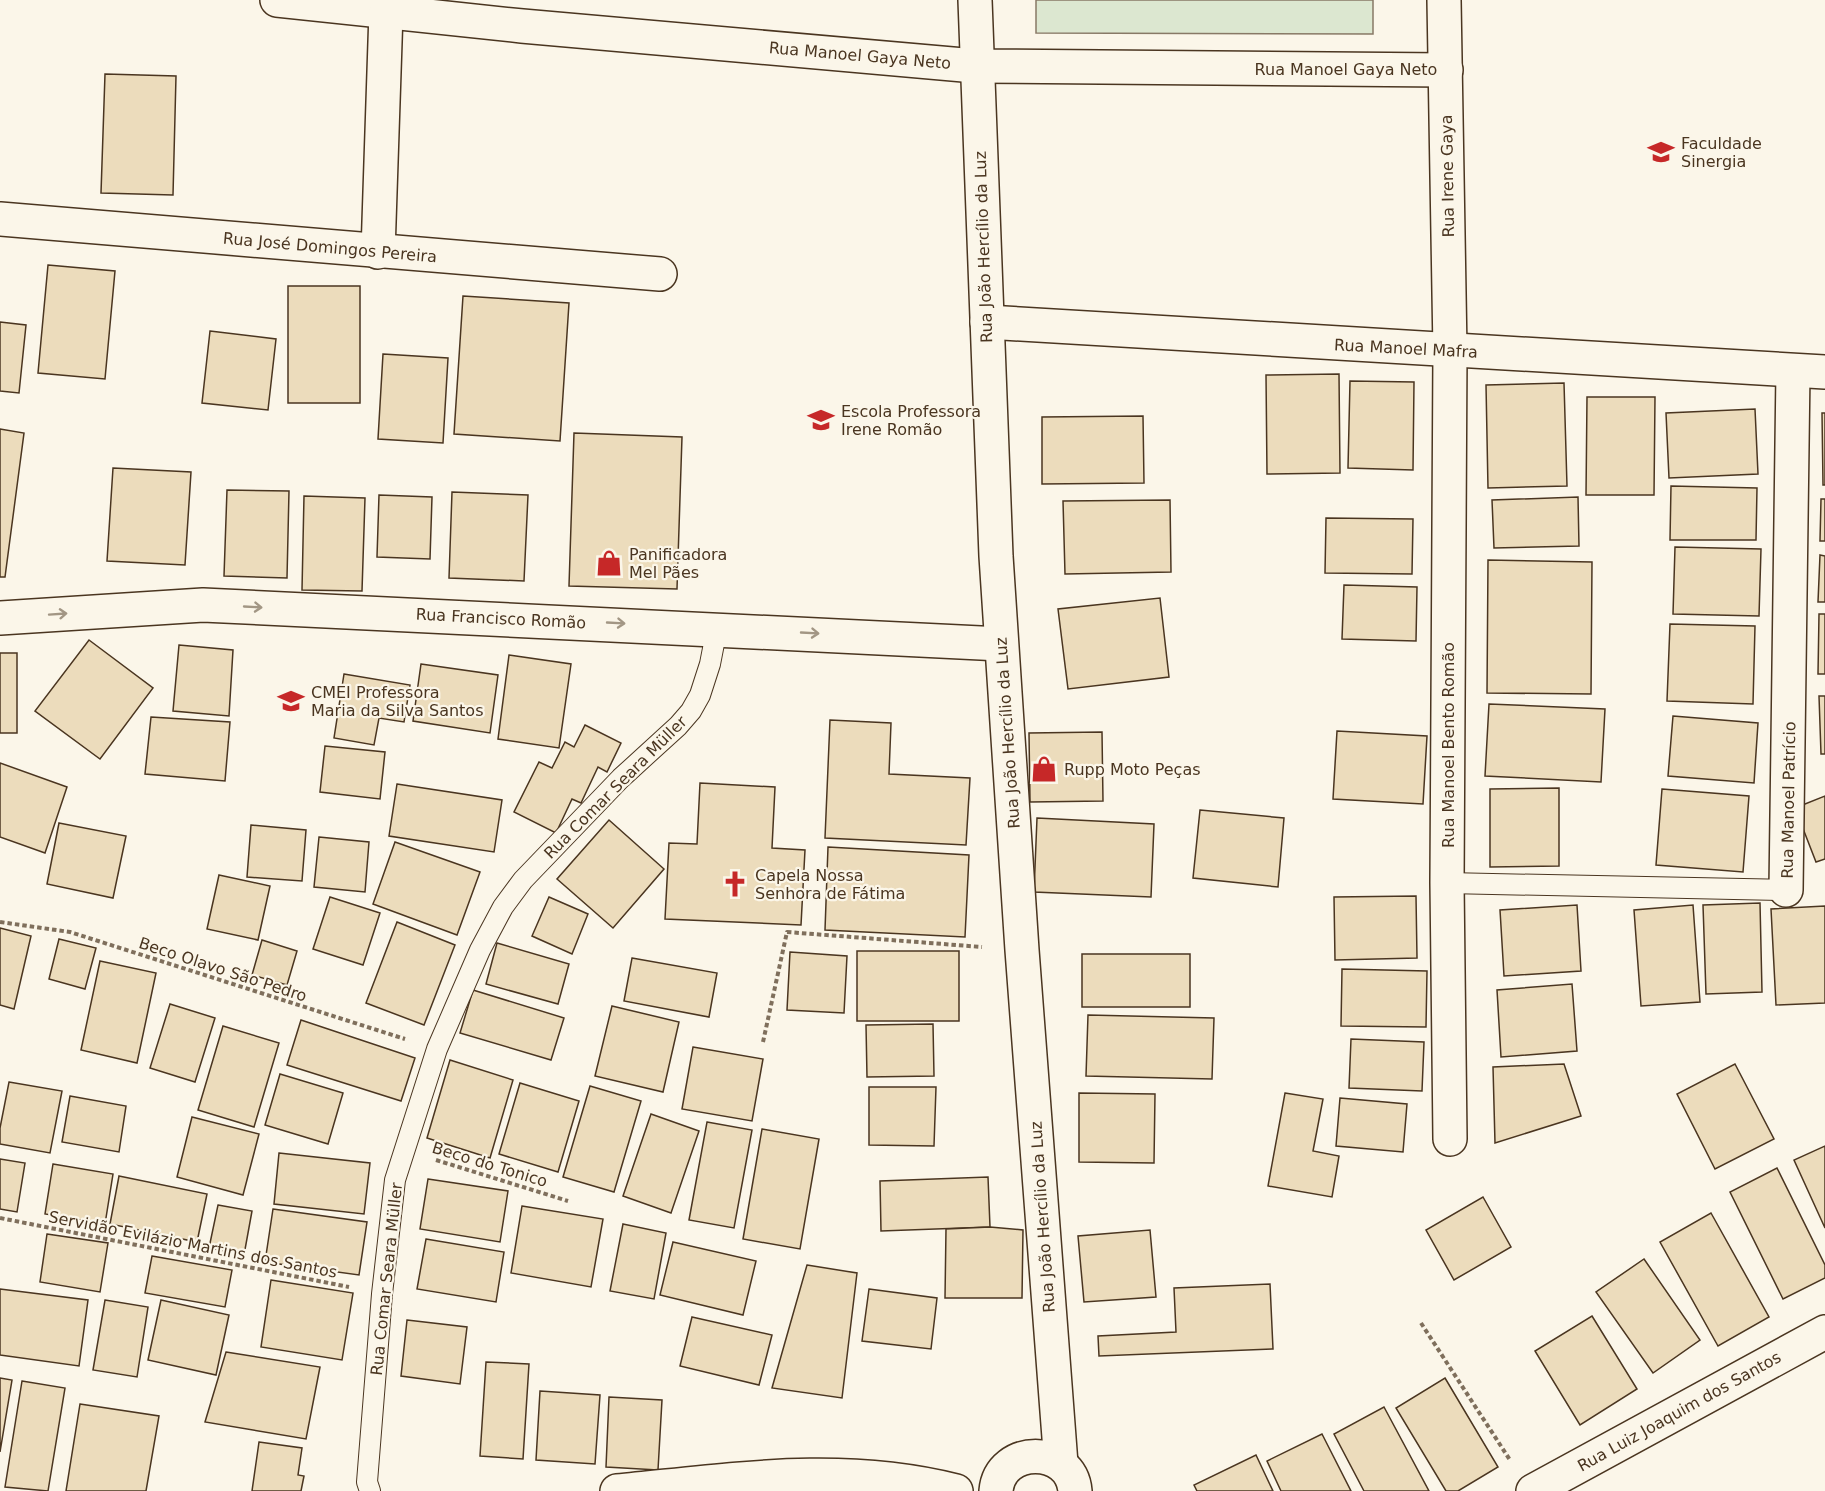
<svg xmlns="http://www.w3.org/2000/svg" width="1825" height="1491" viewBox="0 0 1825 1491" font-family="'DejaVu Sans',sans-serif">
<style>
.green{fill:#dce7d0;stroke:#887966;stroke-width:1.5}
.building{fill:#ecdcbc;stroke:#4a3520;stroke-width:1.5}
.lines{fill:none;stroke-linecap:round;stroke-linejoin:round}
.service-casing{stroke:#4a3520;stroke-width:22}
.minor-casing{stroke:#4a3520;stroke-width:36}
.path{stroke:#7f6f5c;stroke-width:4;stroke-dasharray:4.5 3;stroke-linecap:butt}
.service{stroke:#fbf6e9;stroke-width:20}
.minor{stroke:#fbf6e9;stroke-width:33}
.oneway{stroke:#a29684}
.labels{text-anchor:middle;stroke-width:4.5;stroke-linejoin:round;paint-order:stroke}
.street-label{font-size:16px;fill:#4a3520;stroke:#fbf6e9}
.poi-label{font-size:16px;fill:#4a3520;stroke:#fbf6e9;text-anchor:start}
</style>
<rect width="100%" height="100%" fill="#fbf6e9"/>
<path class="green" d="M1036 0H1373V34L1036 33Z"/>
<g class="building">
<path d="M105 74 176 76 173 195 101 193Z"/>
<path d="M48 265 115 271 105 379 38 373Z"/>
<rect x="288" y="286" width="72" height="117"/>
<path d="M463 296 569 303 560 441 454 434Z"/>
<path d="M0 322 26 325 19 393 0 391Z"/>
<path d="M210 331 276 339 268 410 202 403Z"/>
<path d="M383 354 448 358 443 443 378 439Z"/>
<path d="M1339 374 1340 473 1267 474 1266 375Z"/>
<path d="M1350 381 1414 382 1413 470 1348 468Z"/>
<path d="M1564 383 1567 486 1488 488 1486 385Z"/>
<path d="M1587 397H1655L1654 495H1586Z"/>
<path d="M1755 409 1758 474 1669 478 1666 413Z"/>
<path d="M1822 413H1825V485H1823Z"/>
<path d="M1143 416 1144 483 1042 484V417Z"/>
<path d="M0 429 24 433 5 577H0Z"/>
<path d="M574 433 682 437 677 589 569 586Z"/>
<path d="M113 468 191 472 185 565 107 561Z"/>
<path d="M1671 486 1757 488 1756 540H1670Z"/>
<path d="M227 490 289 491 287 578 224 576Z"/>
<path d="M452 492 528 495 524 581 449 578Z"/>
<path d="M379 495 432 497 430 559 377 557Z"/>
<path d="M304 496 365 498 362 591 302 590Z"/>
<path d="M1578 497 1579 546 1494 548 1492 500Z"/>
<path d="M1821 499H1825V541H1820Z"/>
<path d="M1170 500 1171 572 1065 574 1063 501Z"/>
<path d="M1326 518 1413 519 1412 574 1325 573Z"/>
<path d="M1675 547 1761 549 1759 616 1673 614Z"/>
<path d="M1820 555 1825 556V602H1818Z"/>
<path d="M1488 560 1592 562 1591 694 1487 693Z"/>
<path d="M1344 585 1417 587 1416 641 1342 639Z"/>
<path d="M1160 598 1169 677 1068 689 1058 609Z"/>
<path d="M1819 614H1825V674H1818Z"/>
<path d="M1670 624 1755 626 1753 704 1667 701Z"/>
<path d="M89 640 153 688 100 759 35 711Z"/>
<path d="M179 645 233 650 229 716 173 711Z"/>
<rect x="0" y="653" width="17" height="80"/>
<path d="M509 655 571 664 559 748 498 739Z"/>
<path d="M421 664 498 675 490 733 413 721Z"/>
<path d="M344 674 410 685 404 722 379 718 374 745 334 738Z"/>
<path d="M1819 696H1825V754H1821Z"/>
<path d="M1489 704 1605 709 1601 782 1485 776Z"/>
<path d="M1673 716 1758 723 1754 783 1668 776Z"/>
<path d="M151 717 230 722 225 781 145 774Z"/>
<path d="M830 720 891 723 889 774 970 778 966 845 825 838Z"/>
<path d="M585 725 621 743 607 772 598 767 581 803 572 799 556 833 514 812 539 762 552 768 565 742 574 747Z"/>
<path d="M1337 731 1427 736 1423 804 1333 799Z"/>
<path d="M1102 732 1103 801 1030 802 1029 733Z"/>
<path d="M325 746 385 752 380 799 320 792Z"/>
<path d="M0 763 67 787 45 853 0 837Z"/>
<path d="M700 783 775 787 772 848 805 850 801 925 665 919 669 843 697 844Z"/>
<path d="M397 784 502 800 494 852 389 836Z"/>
<path d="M1559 788V866L1490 867V789Z"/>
<path d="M1662 789 1749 796 1743 872 1656 865Z"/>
<path d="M1825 796V859L1816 862 1795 808Z"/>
<path d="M1200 810 1284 818 1278 887 1193 878Z"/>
<path d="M1037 818 1154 824 1151 897 1034 892Z"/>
<path d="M609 820 664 869 613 928 557 879Z"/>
<path d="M59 823 126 836 113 898 47 884Z"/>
<path d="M251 825 306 830 302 881 247 877Z"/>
<path d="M319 837 369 842 365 892 314 887Z"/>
<path d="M395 842 480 872 457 935 373 904Z"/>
<path d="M828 847 969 855 965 937 825 930Z"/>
<path d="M219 875 270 886 258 940 207 929Z"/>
<path d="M1416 896 1417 958 1335 960 1334 897Z"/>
<path d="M330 897 380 913 363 965 313 949Z"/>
<path d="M549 897 588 914 572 954 532 936Z"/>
<path d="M1760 903 1762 992 1706 994 1703 905Z"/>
<path d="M1577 905 1581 971 1504 976 1500 910Z"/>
<path d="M1693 905 1700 1002 1641 1006 1634 910Z"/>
<path d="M1825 906V1003L1776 1005 1771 909Z"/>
<path d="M397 922 455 945 424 1025 366 1003Z"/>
<path d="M0 928 31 936 14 1009 0 1005Z"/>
<path d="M59 939 96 948 85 989 49 979Z"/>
<path d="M262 940 297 951 287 985 252 975Z"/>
<path d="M497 943 569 964 558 1004 486 984Z"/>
<rect x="857" y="951" width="102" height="70"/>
<path d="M790 952 847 956 844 1013 787 1010Z"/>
<rect x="1082" y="954" width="108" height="53"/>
<path d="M632 958 717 973 709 1017 624 1001Z"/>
<path d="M100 961 156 973 137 1063 81 1050Z"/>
<path d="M1342 969 1427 971 1426 1027 1341 1026Z"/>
<path d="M1572 984 1577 1051 1501 1057 1497 990Z"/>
<path d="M473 990 564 1018 551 1060 460 1033Z"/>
<path d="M170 1004 215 1018 195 1082 150 1068Z"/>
<path d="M612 1006 679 1022 663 1092 595 1076Z"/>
<path d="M1088 1015 1214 1018 1212 1079 1086 1076Z"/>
<path d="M301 1020 415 1058 401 1101 287 1065Z"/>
<path d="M933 1024 934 1076 867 1077 866 1025Z"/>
<path d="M223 1026 279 1043 254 1127 198 1110Z"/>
<path d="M1351 1039 1424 1042 1422 1091 1349 1088Z"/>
<path d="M693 1047 763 1059 752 1121 682 1109Z"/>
<path d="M450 1060 513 1080 490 1158 427 1138Z"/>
<path d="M1564 1064 1581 1116 1495 1143 1493 1067Z"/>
<path d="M1735 1064 1774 1139 1715 1169 1677 1094Z"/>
<path d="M280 1074 343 1093 328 1144 265 1125Z"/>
<path d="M9 1082 62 1091 50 1153 0 1144V1128Z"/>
<path d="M520 1083 579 1101 558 1172 499 1154Z"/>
<path d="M590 1086 641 1101 614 1192 563 1177Z"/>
<path d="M869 1087H936L934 1146 869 1145Z"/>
<path d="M1079 1093 1155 1094 1154 1163 1079 1162Z"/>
<path d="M1285 1093 1323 1099 1313 1151 1339 1156 1332 1197 1268 1186Z"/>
<path d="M70 1096 126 1106 119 1152 62 1142Z"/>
<path d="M1340 1098 1407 1104 1403 1152 1336 1146Z"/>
<path d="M651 1114 699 1131 671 1213 623 1196Z"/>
<path d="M192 1117 259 1134 243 1195 177 1177Z"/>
<path d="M707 1122 752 1130 734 1228 689 1220Z"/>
<path d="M762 1129 819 1139 800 1249 743 1239Z"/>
<path d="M1825 1146V1228L1794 1160Z"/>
<path d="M279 1153 370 1163 364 1214 274 1204Z"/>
<path d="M0 1159 25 1163 17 1212 0 1209Z"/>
<path d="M53 1164 113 1174 105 1224 45 1214Z"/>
<path d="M1777 1168 1825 1265V1278L1783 1299 1730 1192Z"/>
<path d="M119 1176 207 1194 197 1242 110 1224Z"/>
<path d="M988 1177 990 1227 881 1231 880 1181Z"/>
<path d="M428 1179 508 1191 500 1242 420 1229Z"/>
<path d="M1483 1197 1511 1247 1454 1280 1426 1230Z"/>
<path d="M218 1205 252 1211 244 1255 209 1248Z"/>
<path d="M522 1206 603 1219 591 1287 511 1273Z"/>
<path d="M273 1209 367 1222 359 1275 265 1262Z"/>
<path d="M1711 1213 1769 1317 1718 1346 1660 1242Z"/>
<path d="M623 1224 666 1233 654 1299 610 1291Z"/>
<path d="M990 1227 1023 1230 1022 1298H945L946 1229Z"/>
<path d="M1150 1230 1156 1297 1084 1302 1078 1236Z"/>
<path d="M47 1234 108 1243 100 1292 40 1282Z"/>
<path d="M426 1239 504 1252 496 1302 417 1289Z"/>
<path d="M673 1242 756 1261 743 1315 660 1295Z"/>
<path d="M152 1256 232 1270 225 1307 145 1293Z"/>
<path d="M1644 1259 1700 1340 1653 1373 1596 1292Z"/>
<path d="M807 1265 857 1273 842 1398 772 1388Z"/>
<path d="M271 1280 353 1293 342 1360 261 1347Z"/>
<path d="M1270 1284 1273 1349 1099 1356 1098 1336 1176 1332 1174 1288Z"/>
<path d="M0 1289 88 1300 79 1366 0 1355Z"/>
<path d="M869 1289 937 1298 931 1349 862 1341Z"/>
<path d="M105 1300 148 1307 137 1377 93 1370Z"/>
<path d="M161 1300 229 1315 216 1375 148 1360Z"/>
<path d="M1592 1316 1637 1389 1580 1425 1535 1351Z"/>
<path d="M692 1317 772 1335 759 1385 680 1366Z"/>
<path d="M407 1320 467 1327 460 1384 401 1376Z"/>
<path d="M226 1352 320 1367 306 1439 205 1422Z"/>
<path d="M486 1362 529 1364 523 1459 480 1456Z"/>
<path d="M0 1378 12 1380 0 1452Z"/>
<path d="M1445 1378 1498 1467 1458 1491H1446L1396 1408Z"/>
<path d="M22 1381 65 1388 48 1491 5 1487Z"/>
<path d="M540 1391 600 1395 595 1464 536 1460Z"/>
<path d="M609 1397 662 1400 658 1470 606 1467Z"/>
<path d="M80 1404 159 1416 146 1491H66Z"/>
<path d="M1384 1407 1429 1491H1364L1334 1434Z"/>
<path d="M1322 1434 1351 1491H1281L1267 1461Z"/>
<path d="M259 1442 302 1448 298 1475 304 1476 301 1491H252Z"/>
<path d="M1256 1455 1273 1491H1197L1194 1485Z"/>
</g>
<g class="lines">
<g class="service-casing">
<g id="service">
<path d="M1447 883 1786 890"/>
<path d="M370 1491 367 1482 382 1294 395 1180 437 1049 480 950 503 907 523 880 621 778 678 726 691 711 700 695 710 664 717 628"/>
</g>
</g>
<g class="minor-casing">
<g id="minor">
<path d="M277 0 522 26 975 66 1446 70"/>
<path d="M975 0 996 556 1022 950 1061 1464"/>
<path d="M1444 0 1450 351 1447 883 1450 1139"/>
<path d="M0 219 660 274"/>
<path d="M378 252 386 12"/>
<path d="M987 322 1825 372"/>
<path d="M0 618 203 605 1001 644"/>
<path d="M1786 890 1793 371"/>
<path d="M617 1491C732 1480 841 1462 956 1491"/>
<path d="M996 1491C1000 1445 1071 1445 1075 1491"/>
<path d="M1533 1491 1825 1332"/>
</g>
</g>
<g class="path">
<path d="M0 922 70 932 405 1039"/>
<path d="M763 1042 787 932 982 947"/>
<path d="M436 1160 568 1201"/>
<path d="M0 1218 349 1287"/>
<path d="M1421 1323 1510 1460"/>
</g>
<use href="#service" class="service"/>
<use href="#minor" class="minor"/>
</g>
<defs><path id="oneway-shaft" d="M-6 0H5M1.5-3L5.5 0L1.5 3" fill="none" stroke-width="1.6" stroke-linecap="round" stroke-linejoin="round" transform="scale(1.5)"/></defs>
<g class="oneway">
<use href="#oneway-shaft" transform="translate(253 607) rotate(3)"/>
<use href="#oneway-shaft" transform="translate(58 614) rotate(-4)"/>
<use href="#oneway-shaft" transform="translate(616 623) rotate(3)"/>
<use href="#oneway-shaft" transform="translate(810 633) rotate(3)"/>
</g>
<defs>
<g id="university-bare" transform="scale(2.07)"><path d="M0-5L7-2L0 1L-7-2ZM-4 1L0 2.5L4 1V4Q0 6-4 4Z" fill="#c62828" stroke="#fbf6e9" stroke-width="2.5" paint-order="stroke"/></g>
<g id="school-bare" transform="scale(2.07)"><path d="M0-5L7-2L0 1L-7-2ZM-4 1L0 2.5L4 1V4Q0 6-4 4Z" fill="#c62828" stroke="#fbf6e9" stroke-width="2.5" paint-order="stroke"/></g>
<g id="shop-bare" transform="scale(2.07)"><path d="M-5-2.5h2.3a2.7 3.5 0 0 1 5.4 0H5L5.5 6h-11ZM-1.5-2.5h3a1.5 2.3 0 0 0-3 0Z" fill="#c62828" stroke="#fbf6e9" stroke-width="2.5" paint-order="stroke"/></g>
<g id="church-bare" transform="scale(2.07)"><path d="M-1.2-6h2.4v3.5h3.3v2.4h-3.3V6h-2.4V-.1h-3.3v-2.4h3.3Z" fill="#c62828" stroke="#fbf6e9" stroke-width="2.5" paint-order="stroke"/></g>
</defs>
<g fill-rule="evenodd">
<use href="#university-bare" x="1661" y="152"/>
<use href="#school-bare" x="821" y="420"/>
<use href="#shop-bare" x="609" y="563"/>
<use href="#school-bare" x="291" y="701"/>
<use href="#shop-bare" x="1044" y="769"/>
<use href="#church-bare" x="735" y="884"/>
</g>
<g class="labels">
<g class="street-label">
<text transform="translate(860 55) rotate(5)" y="6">Rua Manoel Gaya Neto</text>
<text x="1346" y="75">Rua Manoel Gaya Neto</text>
<text transform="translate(1447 176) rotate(-91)" y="6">Rua Irene Gaya</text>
<text transform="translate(330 247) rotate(5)" y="6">Rua José Domingos Pereira</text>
<text transform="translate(983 247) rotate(-92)" y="6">Rua João Hercílio da Luz</text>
<text transform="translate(1406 348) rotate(3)" y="6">Rua Manoel Mafra</text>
<text transform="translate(501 618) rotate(3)" y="6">Rua Francisco Romão</text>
<text transform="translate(1007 733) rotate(-94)" y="6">Rua João Hercílio da Luz</text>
<text transform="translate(1448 745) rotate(-90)" y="6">Rua Manoel Bento Romão</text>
<text transform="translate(615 787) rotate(-45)" y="6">Rua Comar Seara Müller</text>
<text transform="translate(1788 800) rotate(-89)" y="6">Rua Manoel Patrício</text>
<text transform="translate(223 969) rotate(18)" y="6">Beco Olavo São Pedro</text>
<text transform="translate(490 1164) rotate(17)" y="6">Beco do Tonico</text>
<text transform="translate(1042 1217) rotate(-94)" y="6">Rua João Hercílio da Luz</text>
<text transform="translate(193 1244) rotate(11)" y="6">Servidão Evilázio Martins dos Santos</text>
<text transform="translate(386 1279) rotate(-84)" y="6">Rua Comar Seara Müller</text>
<text transform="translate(1679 1411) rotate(-29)" y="6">Rua Luiz Joaquim dos Santos</text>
</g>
<g class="poi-label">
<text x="1681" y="149">Faculdade<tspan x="1681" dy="18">Sinergia</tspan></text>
<text x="841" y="417">Escola Professora<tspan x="841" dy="18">Irene Romão</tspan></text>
<text x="629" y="560">Panificadora<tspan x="629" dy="18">Mel Pães</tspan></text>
<text x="311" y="698">CMEI Professora<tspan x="311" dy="18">Maria da Silva Santos</tspan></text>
<text x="1064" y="775">Rupp Moto Peças</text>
<text x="755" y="881">Capela Nossa<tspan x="755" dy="18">Senhora de Fátima</tspan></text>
</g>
</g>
</svg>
